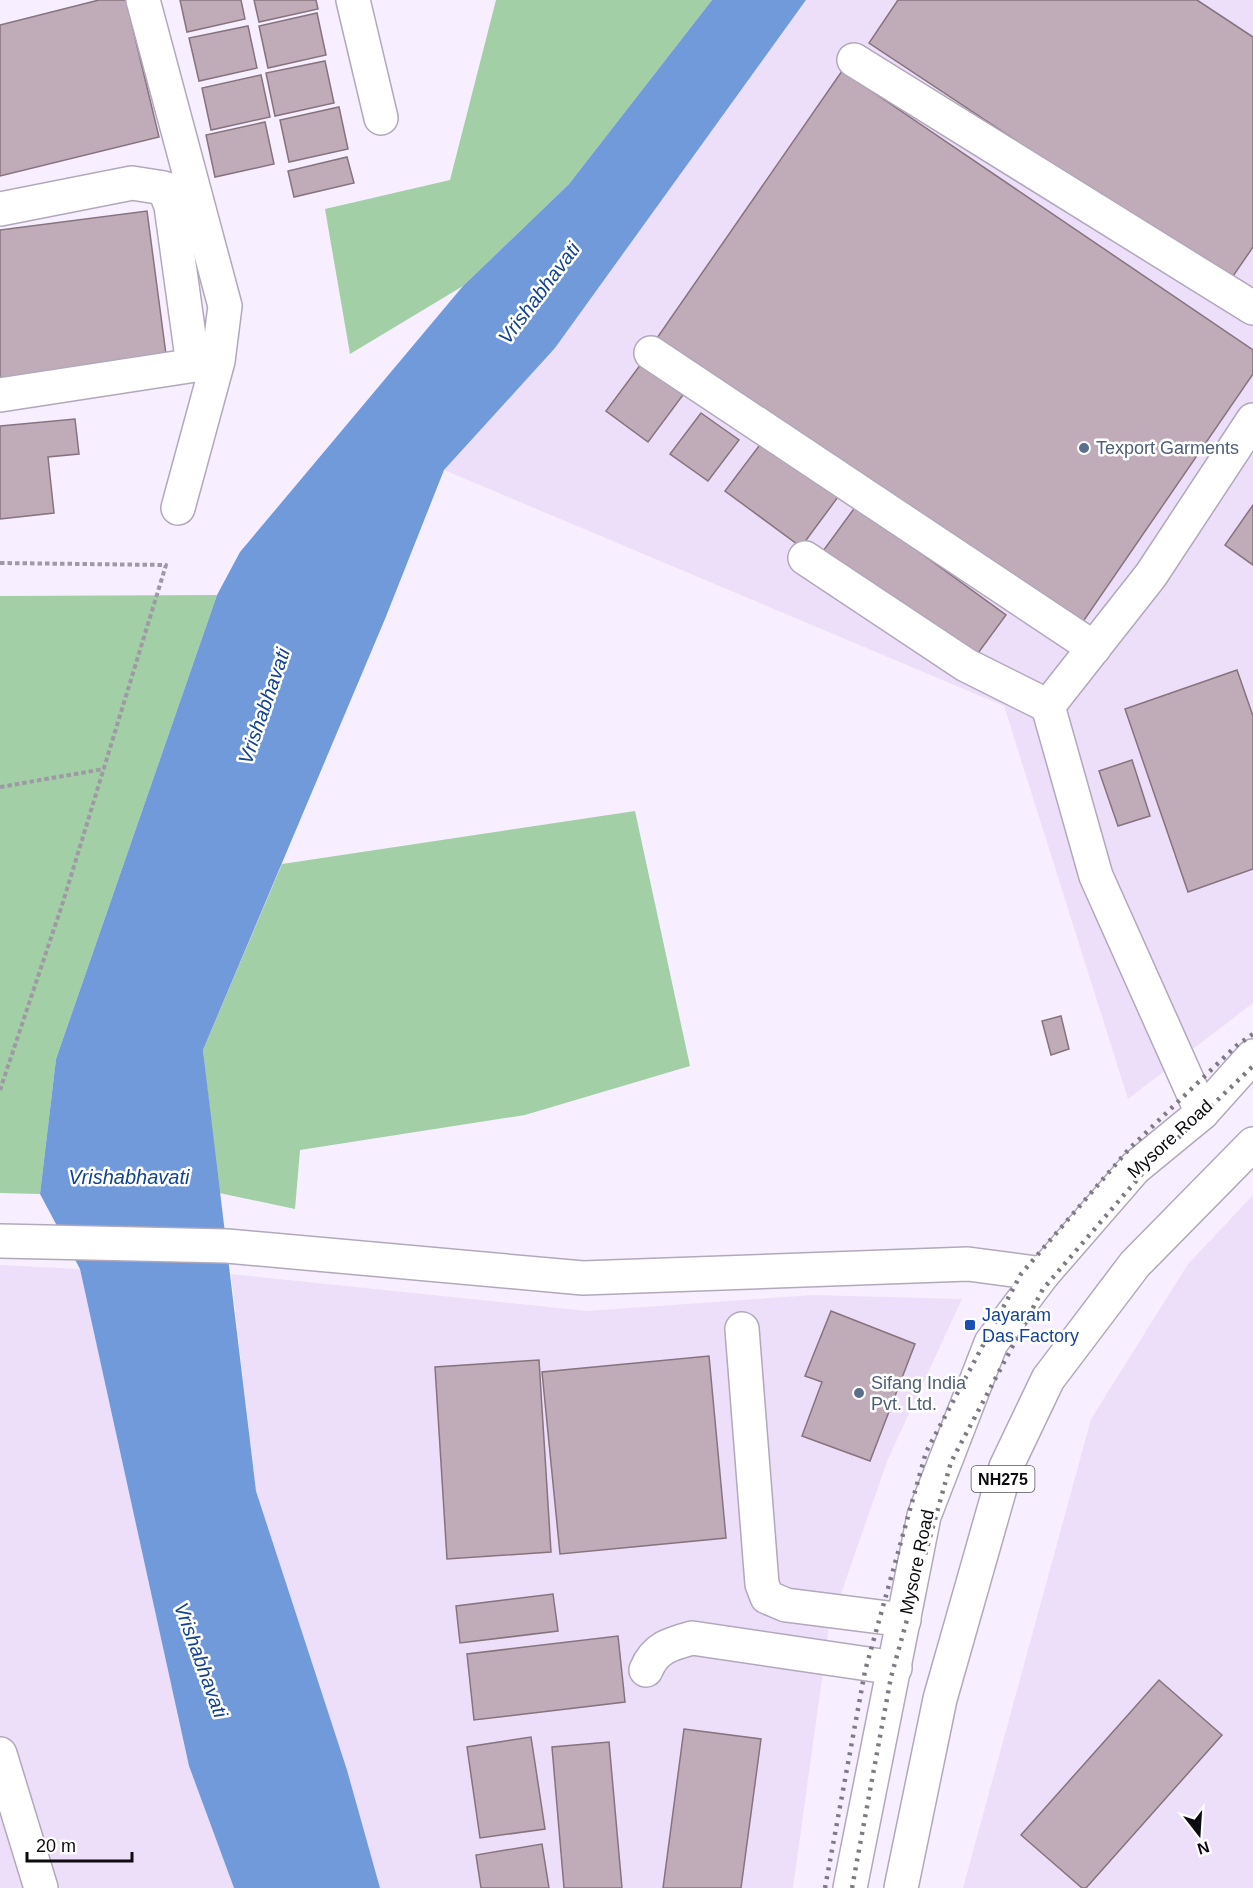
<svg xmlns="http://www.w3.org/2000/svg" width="1253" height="1888" viewBox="0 0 1253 1888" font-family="Helvetica,sans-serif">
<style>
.built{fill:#eddffa}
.green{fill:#a2cfa6}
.water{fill:#719adb}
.building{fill:#c0acb8;stroke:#86737e;stroke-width:1.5}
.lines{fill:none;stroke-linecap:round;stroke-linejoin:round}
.minor-casing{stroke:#b2a8bb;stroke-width:36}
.highway-casing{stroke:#b2a8bb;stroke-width:36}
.path{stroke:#9f99a5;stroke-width:4;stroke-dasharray:4.5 3;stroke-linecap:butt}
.minor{stroke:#fff;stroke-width:33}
.highway{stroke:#fff;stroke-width:33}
.rail{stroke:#7e7984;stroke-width:4.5;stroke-dasharray:3 6;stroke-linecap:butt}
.service-dot{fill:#5c6f8a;stroke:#fff;stroke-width:2}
.transit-dot{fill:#1a4fb4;stroke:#fff;stroke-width:2}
.labels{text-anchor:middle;stroke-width:5;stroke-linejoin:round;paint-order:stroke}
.shield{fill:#fff;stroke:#565458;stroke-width:1.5}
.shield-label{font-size:16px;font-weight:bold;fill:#0d0a10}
.service-label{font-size:18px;fill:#4e5e75;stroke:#fff;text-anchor:start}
.street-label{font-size:18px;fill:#0d0a10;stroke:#fff}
.transit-label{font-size:18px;fill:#164399;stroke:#fff;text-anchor:start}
.water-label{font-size:20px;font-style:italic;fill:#124390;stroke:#fff}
</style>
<rect width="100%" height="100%" fill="#f7efff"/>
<g class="built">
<path d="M806 0H1253V1003L1128 1099 1004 706 444 470 555 348Z"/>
<path d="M1253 1195V1888H963L1091 1419 1188 1264Z"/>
<path d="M0 1265 80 1269 189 1766 234 1888H0Z"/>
<path d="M231 1274 587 1311 813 1295 962 1299 888 1459 829 1628 793 1888H380L347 1770 256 1491Z"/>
</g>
<g class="green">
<path d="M496 0H712L569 184 463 286 350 354 325 209 450 180Z"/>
<path d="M217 595 56 1059 40 1194 0 1193V596Z"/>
<path d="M635 811 690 1066 525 1115 300 1150 295 1209 219 1193 203 1050 282 864Z"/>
</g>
<path class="water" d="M712 0H806L555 348 444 470 385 619 203 1050 256 1491 347 1770 380 1888H234L189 1766 80 1269 40 1194 56 1059 217 595 240 552 463 286 569 184Z"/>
<g class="building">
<path d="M99 0H126L159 137 0 176V25Z"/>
<path d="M180 0H241L245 19 187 32Z"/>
<path d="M254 0H316L318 9 259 22Z"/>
<path d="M898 0H1197L1253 37V247L1229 282 869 43Z"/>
<path d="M317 13 326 55 268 68 259 26Z"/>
<path d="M248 26 257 68 199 81 189 38Z"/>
<path d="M325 61 334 103 275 116 266 73Z"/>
<path d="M842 71 1253 350V374L1080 626 657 338Z"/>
<path d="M261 75 270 117 211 130 202 88Z"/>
<path d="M339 107 348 149 289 162 280 120Z"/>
<path d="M265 122 274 164 215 177 206 135Z"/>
<path d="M347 157 354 183 294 197 288 171Z"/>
<path d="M147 211 167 362 0 384V230Z"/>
<path d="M641 364 683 395 648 442 606 411Z"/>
<path d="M701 413 739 440 708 481 670 454Z"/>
<path d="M75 419 79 454 48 457 54 513 0 519V426Z"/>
<path d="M762 442 838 497 801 547 725 491Z"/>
<path d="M1253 505V565L1225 545Z"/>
<path d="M856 506 1006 615 973 660 823 551Z"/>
<path d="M1237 670 1253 716V869L1188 892 1125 709Z"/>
<path d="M1132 760 1150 816 1118 826 1099 771Z"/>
<path d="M1061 1016 1069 1049 1051 1055 1042 1021Z"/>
<path d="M831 1311 915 1344 870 1461 802 1436 822 1382 805 1376Z"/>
<path d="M709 1356 726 1538 560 1554 542 1372Z"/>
<path d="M539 1360 551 1552 447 1559 435 1367Z"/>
<path d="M553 1594 558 1631 460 1643 456 1606Z"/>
<path d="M618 1636 625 1702 474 1720 467 1654Z"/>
<path d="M1159 1680 1222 1735 1086 1888H1082L1021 1835Z"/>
<path d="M684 1729 761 1739 741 1888H663Z"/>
<path d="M531 1737 545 1829 480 1838 467 1747Z"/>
<path d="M609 1742 622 1888H564L552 1747Z"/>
<path d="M542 1844 549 1888H481L476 1855Z"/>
</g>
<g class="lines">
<g class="minor-casing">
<g id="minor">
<path d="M143 0 225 306 218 361 178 508"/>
<path d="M353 0 381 118"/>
<path d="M854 60 1253 308"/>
<path d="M0 209 132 183 164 188 171 206 193 365"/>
<path d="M651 353 1094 648"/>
<path d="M0 395 215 362"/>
<path d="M805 558 966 665 1048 706"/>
<path d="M1202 1113 1096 876 1048 706 1151 575 1253 420"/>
<path d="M0 1241 227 1246 583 1278 968 1264 1043 1274"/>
<path d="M742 1329 762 1584 767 1597 786 1605 904 1620"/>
<path d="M646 1670C655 1648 670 1644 692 1638L895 1668"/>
<path d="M0 1754 41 1888"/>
</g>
</g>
<g class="highway-casing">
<g id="highway">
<path d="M850 1888 924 1516 991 1343 1043 1274 1135 1168 1202 1113 1253 1056"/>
<path d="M901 1888 940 1699 1006 1467 1048 1379 1135 1264 1253 1144"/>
</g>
</g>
<g class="path">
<path d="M0 563 166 565 63 902 0 1090"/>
<path d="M0 787 104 769"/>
</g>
<use href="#minor" class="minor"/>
<use href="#highway" class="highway"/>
<g class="rail">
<path d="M825 1888 865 1671 926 1452 1021 1274 1129 1149 1236 1046 1253 1034"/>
<path d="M852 1888 891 1677 951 1462 1043 1289 1148 1167 1253 1066"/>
</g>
</g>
<g class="service-dot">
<circle cx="1084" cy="448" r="6"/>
<circle cx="859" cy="1393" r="6"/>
</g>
<rect class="transit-dot" x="964" y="1319" width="12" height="12" rx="3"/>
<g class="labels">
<rect class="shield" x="971.5" y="1466" width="63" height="26" rx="4.5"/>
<g class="shield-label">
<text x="1003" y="1485">NH275</text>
</g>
<g class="service-label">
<text x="1096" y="454">Texport Garments</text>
<text x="871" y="1389">Sifang India<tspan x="871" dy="21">Pvt. Ltd.</tspan></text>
</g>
<g class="street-label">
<text transform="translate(1170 1139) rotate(-42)" y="6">Mysore Road</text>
<text transform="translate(917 1562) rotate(-78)" y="6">Mysore Road</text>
</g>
<g class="transit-label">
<text x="982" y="1321">Jayaram<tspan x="982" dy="21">Das Factory</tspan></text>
</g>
<g class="water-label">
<text transform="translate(539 293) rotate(-53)" y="7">Vrishabhavati</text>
<text transform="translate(264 706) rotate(-71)" y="7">Vrishabhavati</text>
<text x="129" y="1184">Vrishabhavati</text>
<text transform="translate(201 1660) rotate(70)" y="7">Vrishabhavati</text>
</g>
</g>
<g transform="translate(1199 1834) rotate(163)" stroke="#ffffff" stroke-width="4.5" paint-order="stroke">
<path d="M0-4.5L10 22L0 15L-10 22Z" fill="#0d0a10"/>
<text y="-9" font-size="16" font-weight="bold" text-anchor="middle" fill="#0d0a10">N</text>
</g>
<path d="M27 1852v9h105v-9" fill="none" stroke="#0d0a10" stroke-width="3"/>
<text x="36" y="1852" font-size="18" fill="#0d0a10" stroke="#ffffff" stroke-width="4.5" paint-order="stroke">20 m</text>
</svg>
